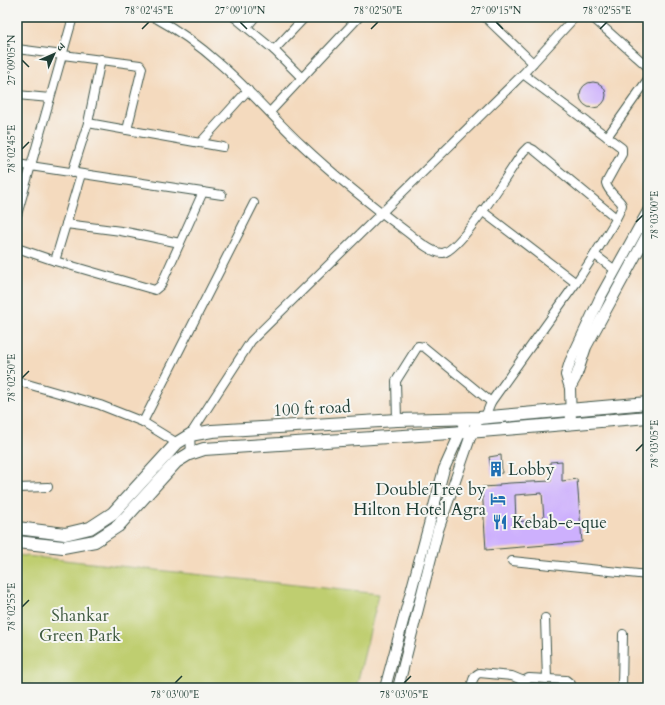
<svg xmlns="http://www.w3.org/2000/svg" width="665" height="705" viewBox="0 0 665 705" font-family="Cardo,'Noto Serif Devanagari',serif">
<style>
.green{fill:#bfce70;stroke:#6f8652}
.building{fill:#cdb0fd;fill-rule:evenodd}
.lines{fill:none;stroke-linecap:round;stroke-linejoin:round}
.minor-casing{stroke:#3f5549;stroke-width:10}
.tertiary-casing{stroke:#3f5549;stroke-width:12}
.secondary-casing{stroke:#3f5549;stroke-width:14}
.minor{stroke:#fff;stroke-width:8}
.tertiary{stroke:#fff;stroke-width:10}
.secondary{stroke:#fff;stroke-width:12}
.ticks{fill:none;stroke:#1f3d34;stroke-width:1.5}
.labels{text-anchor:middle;stroke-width:4;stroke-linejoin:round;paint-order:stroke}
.street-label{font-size:17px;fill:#1f3d34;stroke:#f6f6f2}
.poi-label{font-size:17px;fill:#1f3d34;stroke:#f6f6f2;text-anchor:start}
.park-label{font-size:17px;fill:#3f5a40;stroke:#f6f6f2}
.neatline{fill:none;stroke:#1f3d34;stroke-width:1.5}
.ticks-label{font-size:10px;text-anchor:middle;fill:#1f3d34}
</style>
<rect width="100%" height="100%" fill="#f6f6f2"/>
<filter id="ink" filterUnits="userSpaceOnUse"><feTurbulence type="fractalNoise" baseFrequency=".025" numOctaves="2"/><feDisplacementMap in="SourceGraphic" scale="8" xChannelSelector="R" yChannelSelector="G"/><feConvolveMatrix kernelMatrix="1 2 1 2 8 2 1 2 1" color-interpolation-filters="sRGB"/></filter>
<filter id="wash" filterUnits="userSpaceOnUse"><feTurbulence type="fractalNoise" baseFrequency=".012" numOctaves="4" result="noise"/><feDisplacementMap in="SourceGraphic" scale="16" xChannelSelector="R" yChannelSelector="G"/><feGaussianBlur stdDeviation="0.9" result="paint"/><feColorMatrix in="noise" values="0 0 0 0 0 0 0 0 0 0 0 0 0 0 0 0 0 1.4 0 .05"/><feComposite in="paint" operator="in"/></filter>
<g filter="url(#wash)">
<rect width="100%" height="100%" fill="#f4dabe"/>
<g class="green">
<path d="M17 555 379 594 356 688H17Z"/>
<path d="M530 682 562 683 567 688H525L526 685Z"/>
</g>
<g id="blocks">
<g class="building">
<circle cx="593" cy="95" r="13"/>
<path d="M501 455 502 473 492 475 489 457Z"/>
<path d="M562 461V481L577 479 582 542 486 550 482 487 499 486V484L510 483 551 481 550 462ZM542 493 544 519 516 522 515 495Z"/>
</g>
</g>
</g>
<g filter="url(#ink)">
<use href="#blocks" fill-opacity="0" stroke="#3f5549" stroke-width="1"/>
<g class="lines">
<g class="minor-casing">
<g id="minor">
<path d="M154 17C178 30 200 46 220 64 249 89 274 119 302 145 335 176 371 205 407 232 415 238 432 254 443 253 462 249 510 170 523 152L528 147 534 150 616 218"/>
<path d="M234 17 274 50 302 78"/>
<path d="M485 17 533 63"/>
<path d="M592 17 648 67"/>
<path d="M247 27 255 17"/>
<path d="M17 49 140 65 142 68 127 130 223 147"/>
<path d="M274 50 305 17"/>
<path d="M101 59 88 123 127 130"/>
<path d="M17 95 50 98"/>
<path d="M270 112 359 17"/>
<path d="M607 137 648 79"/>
<path d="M200 143 248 90"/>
<path d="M17 164 222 195"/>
<path d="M72 173 88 123"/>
<path d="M482 211 576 283C583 272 622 214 622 205 621 200 608 193 606 183L622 154V148L523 74"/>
<path d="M17 215 73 17"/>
<path d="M66 224 121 231 180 243"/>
<path d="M17 248 55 261 155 290 161 285 203 192"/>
<path d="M595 255 615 270"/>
<path d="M55 261 81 174"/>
<path d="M17 381 100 405 143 422 177 443"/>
<path d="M485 417 491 402 576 283"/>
<path d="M397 420 396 381 418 346 424 347 491 402"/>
<path d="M143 422 254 203"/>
<path d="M191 454 190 435 251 341 523 74 575 17"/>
<path d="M17 488 48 487"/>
<path d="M512 561 648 575"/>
<path d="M545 618 547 679"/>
<path d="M471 688C472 682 473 676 479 673L512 676 524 681"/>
<path d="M521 688C521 682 524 680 529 678L566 680 571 684 572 688"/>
<path d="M622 688 623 634"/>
</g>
</g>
<g class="tertiary-casing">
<g id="tertiary">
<path d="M570 388 576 377 586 347 648 233"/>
<path d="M571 423 570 388 566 375 570 362 601 296 648 211"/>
<path d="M385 688 444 469 467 418"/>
<path d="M398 688 438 530 472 432 479 418"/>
</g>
</g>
<g class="secondary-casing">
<g id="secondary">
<path d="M17 528 65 534 90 528 113 513 177 443 190 435 212 431 397 420 479 418 648 403"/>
<path d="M17 542 63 547 95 541 118 526 176 462 189 454 204 449 481 431 648 417"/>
</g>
</g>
<use href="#minor" class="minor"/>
<use href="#tertiary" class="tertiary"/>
<use href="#secondary" class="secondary"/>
</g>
</g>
<path class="ticks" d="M240 22 247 29M496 22 503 29M142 29 149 22M371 29 378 22M600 29 607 22M22 60 29 67M22 149 29 142M636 222 643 215M22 378 29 371M636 451 643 444M22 607 29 600M175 683 182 676M404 683 411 676"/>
<defs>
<g id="building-bare" transform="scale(1.2)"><path d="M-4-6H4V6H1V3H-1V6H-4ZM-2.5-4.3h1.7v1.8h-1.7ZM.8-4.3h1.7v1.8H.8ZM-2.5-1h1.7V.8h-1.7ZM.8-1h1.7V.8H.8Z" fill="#1f6fb2" stroke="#f6f6f2" stroke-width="2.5" paint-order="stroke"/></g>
<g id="hotel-bare" transform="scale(1.2)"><path d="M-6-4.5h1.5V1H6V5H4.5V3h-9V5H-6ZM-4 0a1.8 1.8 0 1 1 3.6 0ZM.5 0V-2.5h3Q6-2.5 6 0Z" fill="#1f6fb2" stroke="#f6f6f2" stroke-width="2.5" paint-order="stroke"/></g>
<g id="restaurant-bare" transform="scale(1.2)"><path d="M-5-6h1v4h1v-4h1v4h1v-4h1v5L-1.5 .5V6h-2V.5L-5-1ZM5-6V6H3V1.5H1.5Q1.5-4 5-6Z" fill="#1f6fb2" stroke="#f6f6f2" stroke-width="2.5" paint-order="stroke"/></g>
</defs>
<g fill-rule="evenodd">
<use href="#building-bare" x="496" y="469"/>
<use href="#hotel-bare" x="498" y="499"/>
<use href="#restaurant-bare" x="500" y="522"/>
</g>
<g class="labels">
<g class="street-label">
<text transform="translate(312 408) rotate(-3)" y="6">100 ft road</text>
</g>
<g class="poi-label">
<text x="508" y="475">Lobby</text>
<text x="486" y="495" text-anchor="end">DoubleTree by<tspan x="486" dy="20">Hilton Hotel Agra</tspan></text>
<text x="512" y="528">Kebab-e-que</text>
</g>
<g class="park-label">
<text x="80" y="621">Shankar<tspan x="80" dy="20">Green Park</tspan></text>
</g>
</g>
<rect width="665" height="705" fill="none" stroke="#f6f6f2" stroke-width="44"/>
<g transform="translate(54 54) rotate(45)" stroke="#f6f6f2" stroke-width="3" paint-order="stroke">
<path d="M0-3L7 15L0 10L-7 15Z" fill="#1f3d34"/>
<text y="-6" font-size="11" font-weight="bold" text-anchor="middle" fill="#1f3d34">उ</text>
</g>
<rect x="22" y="22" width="621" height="661" class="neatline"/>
<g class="ticks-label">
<text x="149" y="14">78°02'45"E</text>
<text x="240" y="14">27°09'10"N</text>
<text x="378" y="14">78°02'50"E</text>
<text x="496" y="14">27°09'15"N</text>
<text x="607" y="14">78°02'55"E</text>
<text transform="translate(11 60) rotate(-90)" y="4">27°09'05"N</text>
<text transform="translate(11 149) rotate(-90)" y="4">78°02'45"E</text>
<text transform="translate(654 215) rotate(-90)" y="4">78°03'00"E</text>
<text transform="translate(11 378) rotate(-90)" y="4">78°02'50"E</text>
<text transform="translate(654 444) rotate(-90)" y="4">78°03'05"E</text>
<text transform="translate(11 607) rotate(-90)" y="4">78°02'55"E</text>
<text x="175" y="698">78°03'00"E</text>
<text x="404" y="698">78°03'05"E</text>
</g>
</svg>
